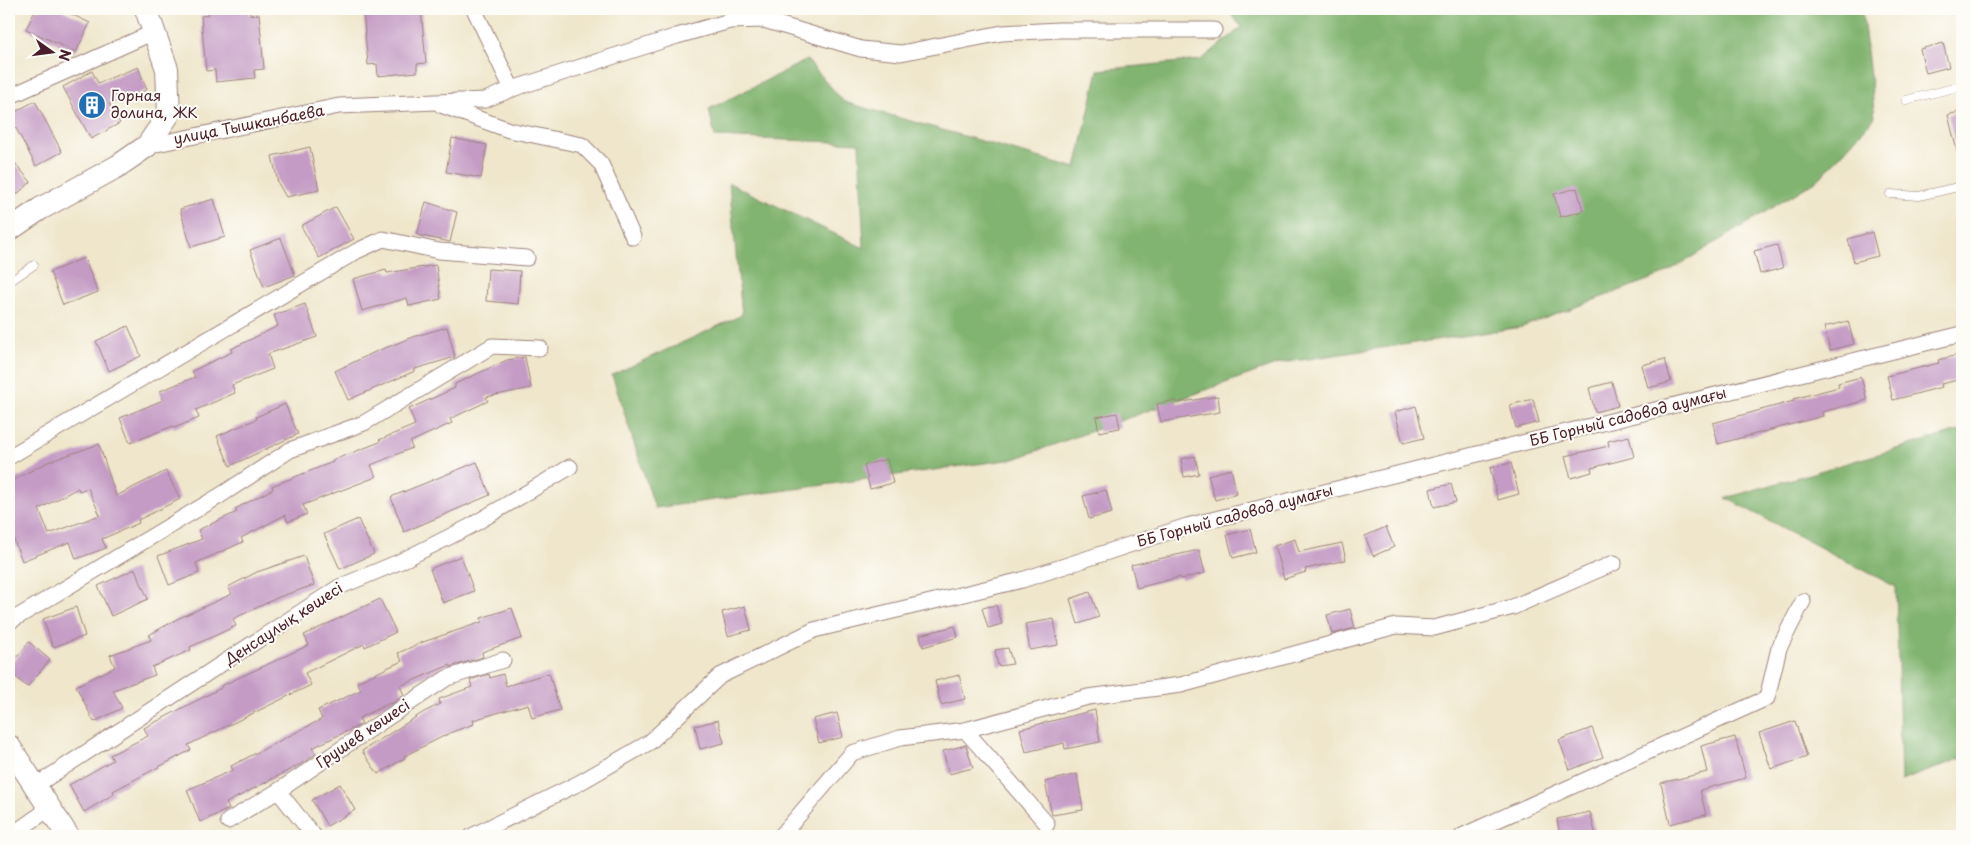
<svg xmlns="http://www.w3.org/2000/svg" width="1971" height="845" viewBox="0 0 1971 845" font-family="'Playpen Sans',sans-serif">
<style>
.forest{fill:#81b46f;stroke:#666a4d}
.building{fill:#c49bc5;fill-rule:evenodd}
.lines{fill:none;stroke-linecap:round;stroke-linejoin:round}
.lane-casing{stroke:#9c827b;stroke-width:9}
.street-casing{stroke:#9c827b;stroke-width:17}
.secondary-casing{stroke:#9c827b;stroke-width:24}
.lane{stroke:#fff;stroke-width:8}
.street{stroke:#fff;stroke-width:15}
.secondary{stroke:#fff;stroke-width:22}
.labels{text-anchor:middle;stroke-width:4;stroke-linejoin:round;paint-order:stroke}
.poi-label{font-size:15px;fill:#4a1f2b;stroke:#fdfcf7;text-anchor:start}
.street-label{font-size:15px;fill:#4a1f2b;stroke:#fdfcf7}
</style>
<rect width="100%" height="100%" fill="#fdfcf7"/>
<filter id="ink" filterUnits="userSpaceOnUse"><feTurbulence type="fractalNoise" baseFrequency=".02" numOctaves="2"/><feDisplacementMap in="SourceGraphic" scale="10" xChannelSelector="R" yChannelSelector="G"/><feConvolveMatrix kernelMatrix="1 2 1 2 8 2 1 2 1" color-interpolation-filters="sRGB"/></filter>
<filter id="wash" filterUnits="userSpaceOnUse"><feTurbulence type="fractalNoise" baseFrequency=".0096" numOctaves="4" result="noise"/><feDisplacementMap in="SourceGraphic" scale="20" xChannelSelector="R" yChannelSelector="G"/><feGaussianBlur stdDeviation="1.12" result="paint"/><feColorMatrix in="noise" values="0 0 0 0 0 0 0 0 0 0 0 0 0 0 0 0 0 1.4 0 .05"/><feComposite in="paint" operator="in"/></filter>
<g filter="url(#wash)">
<rect width="100%" height="100%" fill="#efe6cb"/>
<g class="forest">
<path d="M1226 9H1862L1875 117 1819 179 1664 274 1522 327 1281 363 1014 459 655 508 612 375 742 315 729 183 864 248 859 143 715 137 709 109 807 60 844 102 1076 168 1098 70 1201 60 1242 27Z"/>
<path d="M1962 430V758L1901 781 1896 587 1726 498Z"/>
</g>
<g id="blocks">
<g class="building">
<path d="M36 9H60L90 23 76 52 26 29Z"/>
<path d="M208 9H250V15L259 14 264 69 254 70 255 78 216 82 215 70 206 71 201 16 209 15Z"/>
<path d="M377 9H421L426 63 417 64V72L378 76 377 64 368 65 363 10Z"/>
<path d="M1943 43 1949 67 1926 73 1920 49Z"/>
<path d="M138 67 147 90 109 104 120 123 91 139 63 87 92 71 98 83Z"/>
<path d="M35 101 62 152 36 166 9 115Z"/>
<path d="M1962 111V154L1958 155 1948 115Z"/>
<path d="M452 138 487 145 481 178 446 172Z"/>
<path d="M310 147 319 190 286 197 278 183 272 156Z"/>
<path d="M9 156 31 182 9 201Z"/>
<path d="M1577 188 1583 211 1560 217 1554 194Z"/>
<path d="M214 199 225 237 191 247 180 209Z"/>
<path d="M426 202 457 212 450 242 417 235Z"/>
<path d="M336 207 354 239 319 258 301 226Z"/>
<path d="M1872 232 1878 256 1854 262 1848 239Z"/>
<path d="M281 238 295 275 264 287 250 250Z"/>
<path d="M1777 245 1783 268 1760 274 1754 251Z"/>
<path d="M84 258 98 292 63 305 50 272Z"/>
<path d="M436 265 441 299 409 306 407 298 362 311 353 279 386 270 387 273Z"/>
<path d="M488 269 520 271 518 304 486 301Z"/>
<path d="M305 304 317 337 268 354 273 369 232 385 235 393 196 410 199 418 174 428 173 426 130 443 120 418 163 400 160 391 195 377 192 371 232 352 231 349 278 326 274 315Z"/>
<path d="M1848 321 1854 344 1830 350 1824 327Z"/>
<path d="M128 326 141 356 109 371 96 341Z"/>
<path d="M447 327 455 357 415 369V371L348 400 335 371 377 351 416 336Z"/>
<path d="M1962 354V379L1941 384 1942 387 1893 400 1887 376 1939 363 1938 360Z"/>
<path d="M525 357 531 388 486 397 488 401 450 419 452 423 410 442 412 448 371 465 376 477 303 505 307 514 288 522 285 515 241 538 243 542 196 563 199 573 169 585 158 556 202 539 198 530 237 512 235 509 273 489 272 486 333 462V460L380 442 379 440 415 425 409 409 455 388V384L507 360Z"/>
<path d="M1665 359 1671 382 1648 388 1642 365Z"/>
<path d="M1861 377 1867 400 1822 412 1823 416 1718 444 1713 423 1794 401 1793 399 1839 387 1838 383Z"/>
<path d="M1612 382 1618 406 1595 412 1589 388Z"/>
<path d="M1218 396 1220 412 1161 422 1157 404 1176 400 1177 403Z"/>
<path d="M1533 399 1539 422 1516 428 1510 405Z"/>
<path d="M285 404 298 434 230 466 217 436 257 419 256 417Z"/>
<path d="M1416 406 1424 438 1403 443 1395 412Z"/>
<path d="M1117 413 1120 428 1099 432 1096 417Z"/>
<path d="M1629 436 1634 457 1591 468 1592 472 1571 478 1565 456 1609 446 1608 441Z"/>
<path d="M99 444 116 496 166 471 180 499 138 520 139 523 102 539 106 548 76 559 70 542 22 561 9 527V482L48 462ZM78 488 79 491 88 488 100 515 49 534 39 509Z"/>
<path d="M1195 456 1199 474 1184 477 1181 459Z"/>
<path d="M887 459 893 483 870 489 864 465Z"/>
<path d="M477 462 490 495 404 532 391 497Z"/>
<path d="M1511 463 1519 494 1498 500 1490 468Z"/>
<path d="M1231 469 1237 494 1215 500 1208 475Z"/>
<path d="M1451 484 1456 502 1434 507 1430 489Z"/>
<path d="M1106 490 1112 513 1089 519 1083 496Z"/>
<path d="M358 519 374 554 340 569 324 534Z"/>
<path d="M1386 527 1394 547 1373 556 1365 536Z"/>
<path d="M1250 529 1256 552 1233 558 1227 535Z"/>
<path d="M1295 539 1299 552 1342 543 1346 560 1305 569 1306 572 1284 579 1274 546Z"/>
<path d="M1199 550 1205 573 1181 579 1180 577 1137 588 1131 565Z"/>
<path d="M304 556 314 585 279 597 233 619 236 626 190 647 191 650 152 667 155 675 113 690 122 708 94 722 76 686 115 667 110 655 151 640 149 635 177 619 232 594 228 587 257 572Z"/>
<path d="M461 556 474 591 443 603 430 569Z"/>
<path d="M135 569 148 599 111 616 98 586Z"/>
<path d="M1090 592 1099 617 1078 624 1070 599Z"/>
<path d="M380 599 396 632 365 647 364 644 305 673 311 685 188 745 191 750 113 791 114 794 84 812 69 785 113 760 110 755 148 736 144 728 221 688V686L309 645 304 635Z"/>
<path d="M996 605 1002 624 988 628 982 608Z"/>
<path d="M745 606 751 630 728 636 722 612Z"/>
<path d="M76 607 85 636 53 647 43 619Z"/>
<path d="M512 608 522 638 482 652 483 657 450 667V665L400 686 404 695 391 704 390 703 359 718 362 724 312 748 316 754 301 764 226 803 229 809 200 822 187 790 233 770 231 766 322 719 318 710 361 690 357 682 402 661 398 653 423 642 482 622 481 618Z"/>
<path d="M1350 609 1355 628 1332 634 1327 615Z"/>
<path d="M1054 619 1058 645 1030 650 1025 624Z"/>
<path d="M955 626 958 637 923 647 920 635Z"/>
<path d="M29 642 50 660 27 687 9 671V667Z"/>
<path d="M1008 648 1013 664 998 666 995 650Z"/>
<path d="M549 673 560 710 532 718 528 704 473 720 474 724 452 732 404 756 405 758 378 774 362 751 424 712 440 704 439 699 472 687 470 680 489 674 490 678 503 674 506 686Z"/>
<path d="M959 675 965 699 941 705 935 681Z"/>
<path d="M1095 710 1100 742 1065 749 1064 743 1026 752 1020 729Z"/>
<path d="M837 713 843 737 819 743 813 719Z"/>
<path d="M718 720 724 743 700 749 695 726Z"/>
<path d="M1795 721 1807 757 1771 769 1759 733Z"/>
<path d="M1592 728 1603 757 1570 770 1559 740Z"/>
<path d="M1735 737 1746 778 1700 790 1706 815 1670 824 1661 783 1707 772 1701 746Z"/>
<path d="M966 745 973 768 949 774 943 751Z"/>
<path d="M1077 774 1083 810 1052 815 1045 782Z"/>
<path d="M340 784 355 810 327 826 312 800Z"/>
<path d="M1590 812 1596 836H1560L1557 819Z"/>
</g>
</g>
</g>
<g filter="url(#ink)">
<use href="#blocks" fill-opacity="0" stroke="#9c827b" stroke-width="1"/>
<g class="lines">
<g class="lane-casing">
<g id="lane">
<path d="M1906 100 1962 86"/>
<path d="M1890 194 1919 196 1962 186"/>
<path d="M9 282 34 265"/>
</g>
</g>
<g class="street-casing">
<g id="street">
<path d="M474 9 512 89"/>
<path d="M13 95 154 32"/>
<path d="M441 105 509 130 582 145 601 164 633 237"/>
<path d="M147 146 339 106 485 100 512 89 677 36 730 21 764 20 861 49 901 53 1002 33 1060 30H1214"/>
<path d="M9 457 357 251 383 239 439 251 527 258"/>
<path d="M9 622 221 495 290 450 364 423 492 346 540 348"/>
<path d="M965 730 1047 824"/>
<path d="M35 786 339 587 399 562 469 527 570 467"/>
<path d="M228 821 278 791"/>
<path d="M10 836 50 808"/>
<path d="M314 836 278 791 447 678 503 660"/>
<path d="M472 836 579 783 650 742 720 676 814 630 1022 580 1187 526 1962 334"/>
<path d="M781 836 852 753 900 738 965 730 1088 697 1181 685 1396 626 1434 628 1513 607 1614 563"/>
<path d="M1462 836 1767 698 1779 648 1803 601"/>
</g>
</g>
<g class="secondary-casing">
<g id="secondary">
<path d="M9 230 40 209 118 166 147 146 169 114 167 69 146 9"/>
<path d="M9 746 68 836"/>
</g>
</g>
<use href="#lane" class="lane"/>
<use href="#street" class="street"/>
<use href="#secondary" class="secondary"/>
</g>
</g>
<defs>
<g id="building-disc" transform="scale(1.4375)"><circle r="9.5" fill="#1f6fb2" stroke="#fdfcf7"/><path d="M-4-6H4V6H1V3H-1V6H-4ZM-2.5-4.3h1.7v1.8h-1.7ZM.8-4.3h1.7v1.8H.8ZM-2.5-1h1.7V.8h-1.7ZM.8-1h1.7V.8H.8Z" fill="#fff"/></g>
</defs>
<g fill-rule="evenodd">
<use href="#building-disc" x="92" y="105"/>
</g>
<g class="labels">
<g class="poi-label">
<text x="111" y="101">Горная<tspan x="111" dy="17">долина, ЖК</tspan></text>
</g>
<g class="street-label">
<text transform="translate(249 125) rotate(-11)" y="5">улица Тышканбаева</text>
<text transform="translate(1628 417) rotate(-14)" y="5">ББ Горный садовод аумағы</text>
<text transform="translate(1235 516) rotate(-15)" y="5">ББ Горный садовод аумағы</text>
<text transform="translate(284 624) rotate(-33)" y="5">Денсаулық көшесі</text>
<text transform="translate(363 734) rotate(-34)" y="5">Грушев көшесі</text>
</g>
</g>
<rect width="1971" height="845" fill="none" stroke="#fdfcf7" stroke-width="30"/>
<g transform="translate(52 52) rotate(104)" stroke="#fdfcf7" stroke-width="4" paint-order="stroke">
<path d="M0-4L9 19L0 12L-9 19Z" fill="#4a1f2b"/>
<text y="-8" font-size="14" font-weight="bold" text-anchor="middle" fill="#4a1f2b">N</text>
</g>
</svg>
